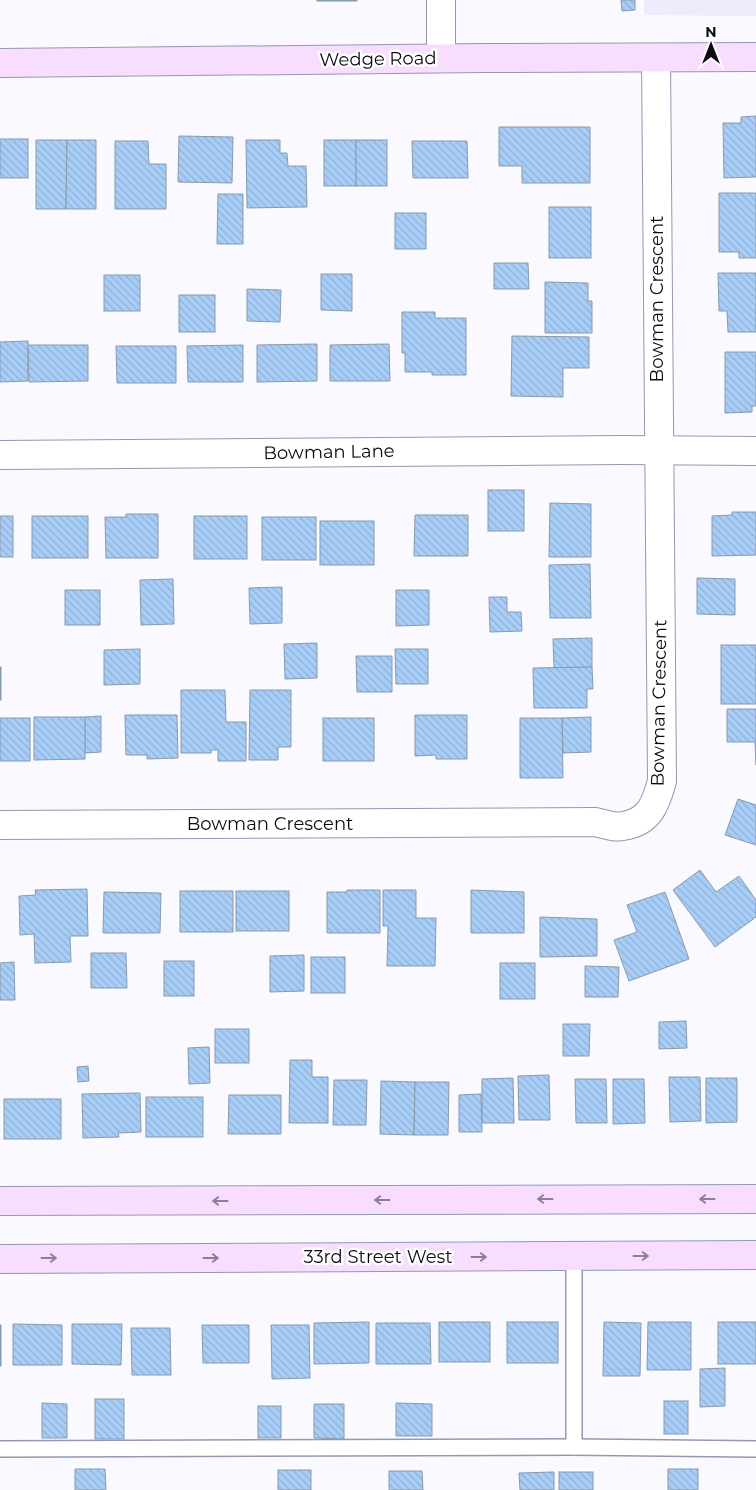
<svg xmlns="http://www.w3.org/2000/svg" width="756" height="1490" viewBox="0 0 756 1490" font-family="Montserrat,sans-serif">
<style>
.built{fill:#ececfa}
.building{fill:url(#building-back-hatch);stroke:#889aae}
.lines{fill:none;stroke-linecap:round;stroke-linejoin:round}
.lane-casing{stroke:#9797b0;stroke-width:18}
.street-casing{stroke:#9797b0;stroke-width:30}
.secondary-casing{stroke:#9797b0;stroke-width:30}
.lane{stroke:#fff;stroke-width:15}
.street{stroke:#fff;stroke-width:28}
.secondary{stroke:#f7ddfe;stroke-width:28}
.oneway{stroke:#8d7e94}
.labels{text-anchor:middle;stroke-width:5;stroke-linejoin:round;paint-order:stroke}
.street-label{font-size:18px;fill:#0b0b13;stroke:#fff}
</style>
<defs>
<pattern id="building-back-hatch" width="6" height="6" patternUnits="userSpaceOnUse" patternTransform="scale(1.25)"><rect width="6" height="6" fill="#a8cef8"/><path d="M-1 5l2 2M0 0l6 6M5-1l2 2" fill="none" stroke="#8fb0d4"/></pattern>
</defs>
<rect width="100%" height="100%" fill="#f9f9ff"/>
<path class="built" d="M644 0H756V16L644 15Z"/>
<g class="building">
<rect x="317" y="0" width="40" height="1"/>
<path d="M621 0H635V10L622 11Z"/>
<path d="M756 116V177L724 178 723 123H741V117Z"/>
<path d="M499 127H590V183H522V166H499Z"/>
<path d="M179 136 233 137 232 183 178 182Z"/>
<rect x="0" y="139" width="28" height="39"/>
<path d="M36 140H67L66 209H36Z"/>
<path d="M67 140H96V209H66Z"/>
<path d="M246 140H280V153H287L288 166H306L307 207 247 208Z"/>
<rect x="324" y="140" width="32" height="46"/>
<rect x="356" y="140" width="31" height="46"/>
<path d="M115 141H148L149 164H166V209H115Z"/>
<path d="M412 141H467L468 178H413Z"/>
<path d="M719 193H756V258H739V252H719Z"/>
<path d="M218 194H243V244H217Z"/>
<rect x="549" y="207" width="42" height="51"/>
<rect x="395" y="213" width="31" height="36"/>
<path d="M494 263H528L529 289H494Z"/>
<path d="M718 273H756V332H728L727 311H719Z"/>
<path d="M321 274H352V311L321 310Z"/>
<rect x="104" y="275" width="36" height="36"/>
<path d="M545 282 588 283V301H592V333H545Z"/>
<path d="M247 289 281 290 280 322 247 321Z"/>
<rect x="179" y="295" width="36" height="37"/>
<path d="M402 312H435V318H466V375H432V372H405V353H402Z"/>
<path d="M512 336 589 337V368H563V397L511 396Z"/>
<path d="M28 341V381L0 382V342Z"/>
<path d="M317 344V381L257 382V345Z"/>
<path d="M389 344 390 381H330V345Z"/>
<path d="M28 345H88V381L29 382Z"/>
<path d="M243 345V382H188L187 346Z"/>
<path d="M116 346H176V383H117Z"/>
<path d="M725 352H756V406H752V412L725 413Z"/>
<rect x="488" y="490" width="36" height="41"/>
<path d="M550 503 591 504V557H549Z"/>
<path d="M732 512H756V555L712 556V516L732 515Z"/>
<path d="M126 514H158V558H106L105 517H126Z"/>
<path d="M415 515H468V556H414Z"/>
<rect x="0" y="516" width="13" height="41"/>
<rect x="32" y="516" width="56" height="42"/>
<rect x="194" y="516" width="53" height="43"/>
<rect x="262" y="517" width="54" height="43"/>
<rect x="320" y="521" width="54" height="44"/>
<path d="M590 564 591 618H550L549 565Z"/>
<path d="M697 578 735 579V615L697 614Z"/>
<path d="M173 579 174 624 141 625 140 580Z"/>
<path d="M282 587V623L250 624 249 588Z"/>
<rect x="65" y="590" width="35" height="35"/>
<path d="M396 590H429V625L396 626Z"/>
<path d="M489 597H507V612H521L522 631 490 632Z"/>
<path d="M592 638V667L554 668 553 639Z"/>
<path d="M317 643V678L285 679 284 644Z"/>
<rect x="721" y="645" width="35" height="59"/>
<path d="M140 649V684L104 685V650Z"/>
<path d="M395 649H428V684H396Z"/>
<path d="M356 656H392V692H357Z"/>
<rect x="0" y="667" width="1" height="33"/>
<path d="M592 667 593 689H587V708H534L533 668Z"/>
<path d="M181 690H225L226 722H246V761H218V750H211V753H181Z"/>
<path d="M250 690H291V747H278V760H249Z"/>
<path d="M727 709H756V765L755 742H727Z"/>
<path d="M125 715H177L178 758 147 759V755H126Z"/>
<path d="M415 715H467V759H436V755L415 756Z"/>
<path d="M101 716V752L85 753V717Z"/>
<path d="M34 717H85V759L34 760Z"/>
<path d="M591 717V752L563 753 562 718Z"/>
<rect x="0" y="718" width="30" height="43"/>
<rect x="323" y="718" width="51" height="43"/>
<path d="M520 718H562L563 778H520Z"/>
<path d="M738 799 756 805V845L725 835Z"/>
<path d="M700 870 716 892 739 876 756 900V917L715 947 673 890Z"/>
<path d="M87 889 88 936H70L71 962 35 963 34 934 20 935 19 896 36 895 35 890Z"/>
<path d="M347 890H380V933H327V892H347Z"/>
<path d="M383 890H416V918H436L435 966H387L388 926H383Z"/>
<path d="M471 890 524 892V933H471Z"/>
<rect x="180" y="891" width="53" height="41"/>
<rect x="236" y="891" width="53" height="40"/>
<path d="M104 892 161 893 160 933H103Z"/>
<path d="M665 892 689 959 629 981 614 940 637 932 627 905Z"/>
<path d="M540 917 597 919V956L540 957Z"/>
<path d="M91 953H126L127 988H91Z"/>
<path d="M304 955V991L270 992V956Z"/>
<rect x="311" y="957" width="34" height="36"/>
<rect x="164" y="961" width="30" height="35"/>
<path d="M14 962 15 1000H0V963Z"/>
<rect x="500" y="963" width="35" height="36"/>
<path d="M585 966 619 967 618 997H585Z"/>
<path d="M686 1021 687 1048 659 1049V1022Z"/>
<path d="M563 1024H590L589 1056H563Z"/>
<rect x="215" y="1029" width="34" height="34"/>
<path d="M209 1047 210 1083 189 1084 188 1048Z"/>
<path d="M290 1060H312V1077H328V1123H289Z"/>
<path d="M88 1066 89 1081 78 1082 77 1067Z"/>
<path d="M549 1075 550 1120H519L518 1076Z"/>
<path d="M669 1077H700L701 1121 670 1122Z"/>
<path d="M513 1078 514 1123H482V1079Z"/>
<path d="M706 1078H737V1122L706 1123Z"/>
<path d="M575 1079H606L607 1123H576Z"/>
<path d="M613 1079H644L645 1123 613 1124Z"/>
<path d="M334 1080H367L366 1125H333Z"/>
<path d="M381 1081 415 1082 414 1135 380 1134Z"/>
<path d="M415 1082H449L448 1135H414Z"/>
<path d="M140 1093 141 1132 118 1133 119 1137 83 1138 82 1094Z"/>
<path d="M481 1094 482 1132H459V1095Z"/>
<path d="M229 1095H281V1134H228Z"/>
<rect x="146" y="1097" width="57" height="40"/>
<rect x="4" y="1099" width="57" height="40"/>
<path d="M369 1322V1363L314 1364V1323Z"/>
<rect x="439" y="1322" width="51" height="40"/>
<rect x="507" y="1322" width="51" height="41"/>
<path d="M604 1322 641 1323 640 1376H603Z"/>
<path d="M648 1322H691V1370H647Z"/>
<rect x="718" y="1322" width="38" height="42"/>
<path d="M376 1323H430L431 1364H376Z"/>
<path d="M13 1324 62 1325V1365H13Z"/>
<path d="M72 1324H122L121 1365 72 1364Z"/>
<rect x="0" y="1325" width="1" height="41"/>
<path d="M202 1325H249V1363H203Z"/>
<path d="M271 1325H309L310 1378 272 1379Z"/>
<path d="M131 1328H170L171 1375H132Z"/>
<path d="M725 1368V1406L700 1407V1369Z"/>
<rect x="95" y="1399" width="29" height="40"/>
<rect x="664" y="1401" width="24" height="33"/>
<path d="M42 1403 67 1404V1438H42Z"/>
<path d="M396 1403 432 1404V1436H396Z"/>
<path d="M314 1404H344V1439L314 1438Z"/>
<rect x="258" y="1406" width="23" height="32"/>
<path d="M75 1469H105L106 1490H75Z"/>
<rect x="668" y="1469" width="30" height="21"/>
<rect x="278" y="1470" width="33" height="20"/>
<path d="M389 1471H422L423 1490H389Z"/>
<path d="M554 1472V1490H520L519 1473Z"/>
<rect x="559" y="1472" width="34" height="18"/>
</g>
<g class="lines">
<g class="lane-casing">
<g id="lane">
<path d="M574 1447V1257"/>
<path d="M0 1449 574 1447 756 1449"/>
</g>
</g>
<g class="street-casing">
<g id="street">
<path d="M441 0V58"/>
<path d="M0 455 621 450 756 451"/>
<path d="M0 825 595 822C604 824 615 828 623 826 650 822 656 803 662 781L656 58"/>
</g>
</g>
<g class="secondary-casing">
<g id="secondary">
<path d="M0 63 484 58 756 57"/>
<path d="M0 1201 756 1199"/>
<path d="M0 1259 756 1255"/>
</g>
</g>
<use href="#lane" class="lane"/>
<use href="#street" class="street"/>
<use href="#secondary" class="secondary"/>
</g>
<defs><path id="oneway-shaft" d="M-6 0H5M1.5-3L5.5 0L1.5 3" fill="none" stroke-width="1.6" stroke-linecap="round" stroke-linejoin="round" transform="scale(1.25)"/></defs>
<g class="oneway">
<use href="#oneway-shaft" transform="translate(545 1199) rotate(180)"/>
<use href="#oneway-shaft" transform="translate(707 1199) rotate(180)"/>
<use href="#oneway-shaft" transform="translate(382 1200) rotate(180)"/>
<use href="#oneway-shaft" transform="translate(220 1201) rotate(180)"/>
<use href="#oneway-shaft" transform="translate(641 1256)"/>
<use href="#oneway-shaft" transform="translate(479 1257)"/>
<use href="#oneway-shaft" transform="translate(49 1258)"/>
<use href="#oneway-shaft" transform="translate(211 1258)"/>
</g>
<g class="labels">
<g class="street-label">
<text transform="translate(378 59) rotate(-1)" y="6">Wedge Road</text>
<text transform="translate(657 299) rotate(-90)" y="6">Bowman Crescent</text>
<text transform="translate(329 452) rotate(-1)" y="6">Bowman Lane</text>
<text transform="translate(659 703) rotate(-89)" y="6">Bowman Crescent</text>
<text x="270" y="830">Bowman Crescent</text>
<text x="378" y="1263">33rd Street West</text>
</g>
</g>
<g transform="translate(711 45)" stroke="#ffffff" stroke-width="4" paint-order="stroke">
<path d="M0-4L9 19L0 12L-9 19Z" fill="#0b0b13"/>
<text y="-8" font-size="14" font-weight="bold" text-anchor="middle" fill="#0b0b13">N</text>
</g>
</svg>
